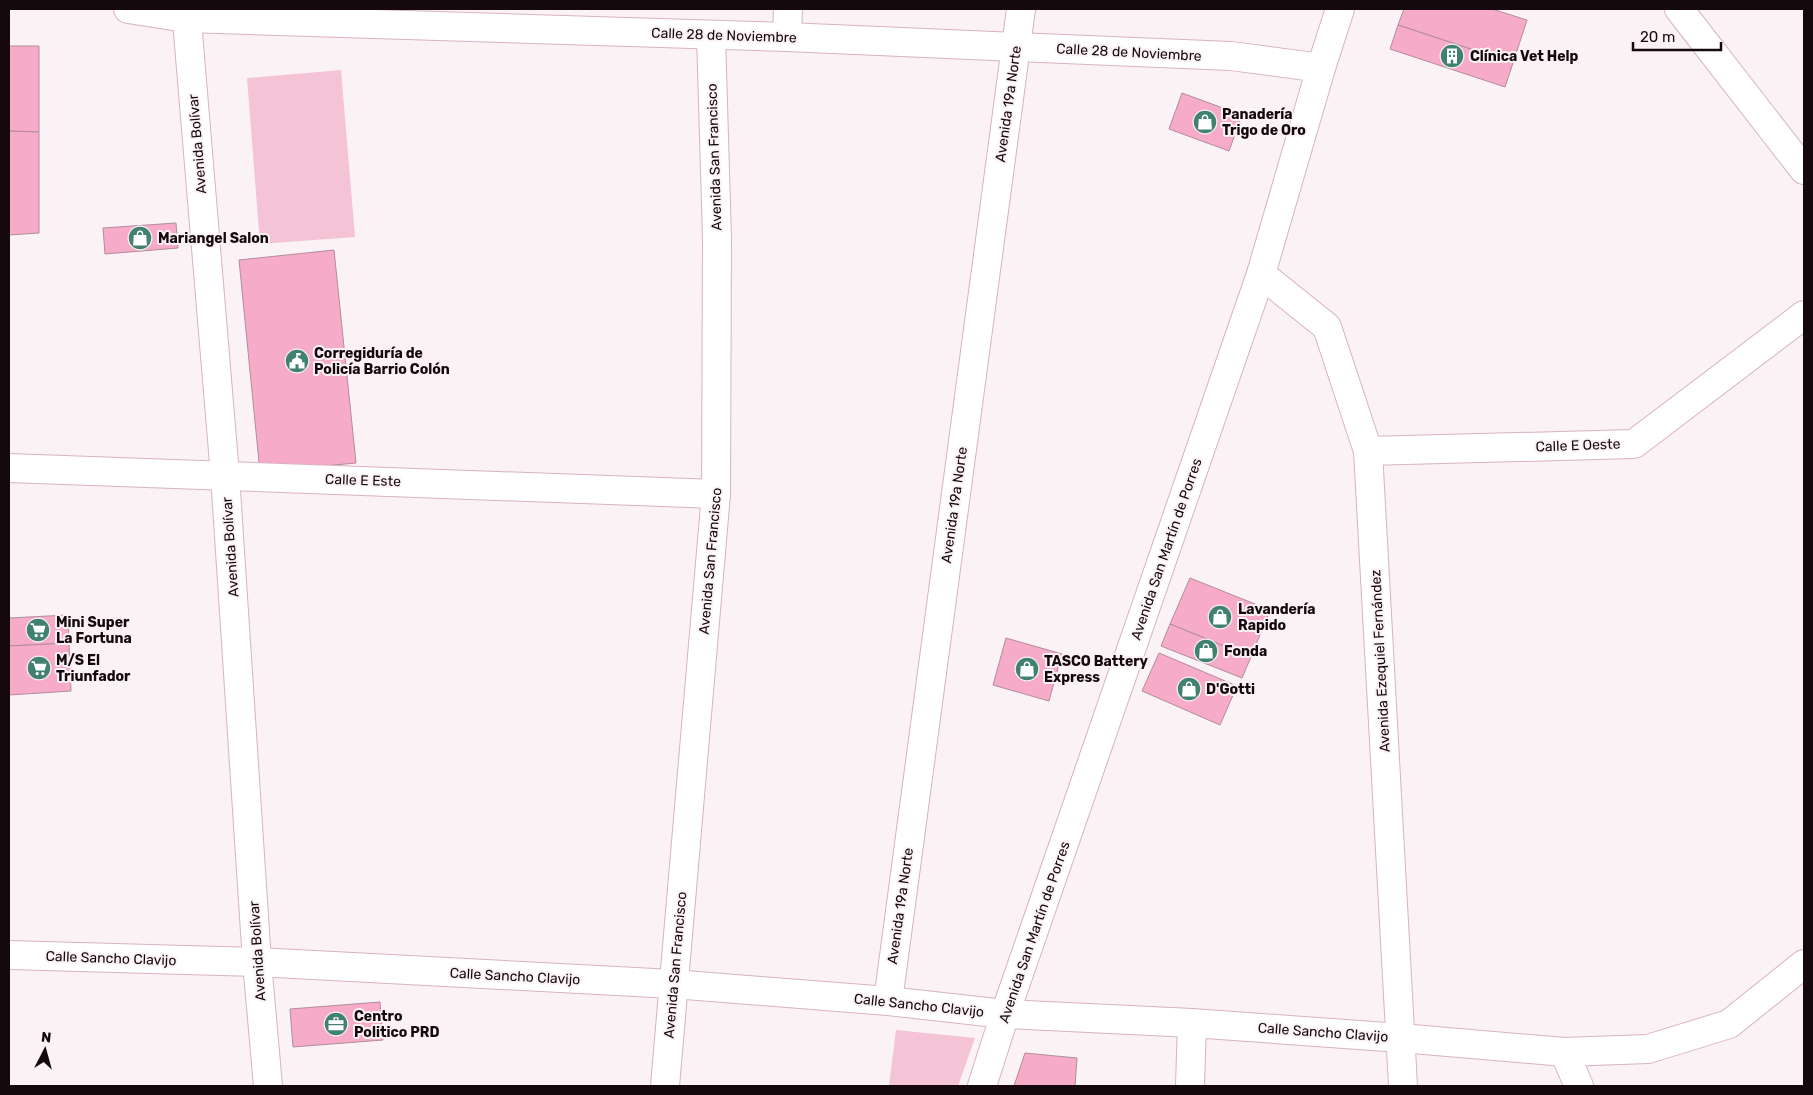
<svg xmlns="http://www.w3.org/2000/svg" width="1813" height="1095" viewBox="0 0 1813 1095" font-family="Rubik,sans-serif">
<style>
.green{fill:#f4c4d6}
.building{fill:#f6abc9;stroke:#b28c9b}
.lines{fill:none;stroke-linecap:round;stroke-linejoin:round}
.minor-casing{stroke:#d9b2c1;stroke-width:30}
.major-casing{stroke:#d9b2c1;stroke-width:30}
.minor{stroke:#fff;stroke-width:28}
.major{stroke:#fff;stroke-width:28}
.labels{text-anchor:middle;stroke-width:4;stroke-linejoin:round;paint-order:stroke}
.street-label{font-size:14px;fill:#15090e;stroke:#fbf2f5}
.poi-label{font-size:14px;font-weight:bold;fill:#15090e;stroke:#fbf2f5;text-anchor:start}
</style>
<rect width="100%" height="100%" fill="#fbf2f5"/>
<g class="green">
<path d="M341 70 355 237 260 244 247 78Z"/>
<path d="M896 1030 975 1038 958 1086H889Z"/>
</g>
<g class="building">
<path d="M1404 9H1492L1527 20 1513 63 1398 25Z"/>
<path d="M1398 25 1513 63 1505 87 1390 49Z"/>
<path d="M9 46H39V132L9 131Z"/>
<path d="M1182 93 1242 115 1229 151 1169 129Z"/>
<path d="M9 131 39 132V233L9 235Z"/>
<path d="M176 223 178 248 105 254 103 228Z"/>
<path d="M334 250 356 463 260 472 239 260Z"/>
<path d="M1190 578 1270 610 1251 657 1170 624Z"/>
<path d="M68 615 69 643 9 646V618Z"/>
<path d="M1170 624 1251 657 1242 678 1161 646Z"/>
<path d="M1006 638 1062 654 1049 701 993 685Z"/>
<path d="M69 643 71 691 9 695V646Z"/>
<path d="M1159 653 1237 686 1220 725 1142 691Z"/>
<path d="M380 1002 383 1040 293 1047 290 1009Z"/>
<path d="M1025 1053 1077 1058 1075 1086H1014Z"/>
</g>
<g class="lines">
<g class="minor-casing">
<g id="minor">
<path d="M128 9 186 18 787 37 1016 47 1231 56 1321 68"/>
<path d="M186 9 225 475 257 962 268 1086"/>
<path d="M1679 9 1804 170"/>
<path d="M787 37 788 9"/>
<path d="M1261 274 1327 327 1368 451 1403 1086"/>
<path d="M1368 451 1634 444 1804 315"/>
<path d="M9 468 716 494"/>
<path d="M9 955 257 962 673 984 888 1001 1005 1014 1192 1023 1401 1038 1564 1052 1648 1049 1729 1024 1804 964"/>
<path d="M888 1001 1021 9"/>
<path d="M1564 1052 1579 1086"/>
<path d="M665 1086 716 494 717 239 711 35"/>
<path d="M1190 1086 1192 1023"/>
</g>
</g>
<g class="major-casing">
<path id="major" d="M982 1086 1005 1014 1261 274 1321 68 1340 9"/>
</g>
<use href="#minor" class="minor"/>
<use href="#major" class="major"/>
</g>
<defs>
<g id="building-disc" transform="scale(1.25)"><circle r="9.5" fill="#41816f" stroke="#fbf2f5"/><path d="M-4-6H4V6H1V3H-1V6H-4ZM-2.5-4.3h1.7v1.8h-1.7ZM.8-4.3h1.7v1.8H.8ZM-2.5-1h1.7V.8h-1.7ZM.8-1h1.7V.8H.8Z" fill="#fff"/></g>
<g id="shop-disc" transform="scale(1.25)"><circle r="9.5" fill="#41816f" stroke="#fbf2f5"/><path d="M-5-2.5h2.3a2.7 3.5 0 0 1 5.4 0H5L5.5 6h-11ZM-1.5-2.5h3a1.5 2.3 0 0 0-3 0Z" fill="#fff"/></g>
<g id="civic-disc" transform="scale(1.25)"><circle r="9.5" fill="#41816f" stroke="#fbf2f5"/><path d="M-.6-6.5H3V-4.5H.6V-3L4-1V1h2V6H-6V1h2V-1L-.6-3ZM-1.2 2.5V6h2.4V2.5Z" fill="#fff"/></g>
<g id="supermarket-disc" transform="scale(1.25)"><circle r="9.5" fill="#41816f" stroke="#fbf2f5"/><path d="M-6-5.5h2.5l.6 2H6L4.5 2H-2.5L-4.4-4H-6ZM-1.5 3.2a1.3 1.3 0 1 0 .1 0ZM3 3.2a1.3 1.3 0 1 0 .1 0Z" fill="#fff"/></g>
<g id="office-disc" transform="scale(1.25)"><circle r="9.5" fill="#41816f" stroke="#fbf2f5"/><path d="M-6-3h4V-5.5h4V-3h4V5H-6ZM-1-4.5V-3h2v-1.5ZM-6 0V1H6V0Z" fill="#fff"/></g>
</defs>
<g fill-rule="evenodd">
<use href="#building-disc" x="1452" y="56"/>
<use href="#shop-disc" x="1205" y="122"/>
<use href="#shop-disc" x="140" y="238"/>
<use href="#civic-disc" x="297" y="361"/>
<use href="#shop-disc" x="1220" y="617"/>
<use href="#supermarket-disc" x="38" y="630"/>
<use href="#shop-disc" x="1206" y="651"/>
<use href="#supermarket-disc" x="39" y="668"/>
<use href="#shop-disc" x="1027" y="669"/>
<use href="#shop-disc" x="1189" y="689"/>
<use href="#office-disc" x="336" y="1024"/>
</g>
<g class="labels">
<g class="street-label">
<text transform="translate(724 35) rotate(2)" y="5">Calle 28 de Noviembre</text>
<text transform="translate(1129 52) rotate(3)" y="5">Calle 28 de Noviembre</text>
<text transform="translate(1008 104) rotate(-82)" y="5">Avenida 19a Norte</text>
<text transform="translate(197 144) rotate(-95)" y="5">Avenida Bolívar</text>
<text transform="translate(714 157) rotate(-92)" y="5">Avenida San Francisco</text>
<text transform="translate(1578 445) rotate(-2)" y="5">Calle E Oeste</text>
<text transform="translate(363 480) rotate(2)" y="5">Calle E Este</text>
<text transform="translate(954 505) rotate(-82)" y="5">Avenida 19a Norte</text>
<text transform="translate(230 547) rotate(-94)" y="5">Avenida Bolívar</text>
<text transform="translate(1166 549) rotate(-71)" y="5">Avenida San Martín de Porres</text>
<text transform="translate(710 561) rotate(-85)" y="5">Avenida San Francisco</text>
<text transform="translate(1380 661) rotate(-93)" y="5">Avenida Ezequiel Fernández</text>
<text transform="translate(900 906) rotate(-82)" y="5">Avenida 19a Norte</text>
<text transform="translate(1034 932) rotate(-71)" y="5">Avenida San Martín de Porres</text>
<text transform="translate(257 951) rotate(-94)" y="5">Avenida Bolívar</text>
<text transform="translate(111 958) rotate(2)" y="5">Calle Sancho Clavijo</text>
<text transform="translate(675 965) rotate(-85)" y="5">Avenida San Francisco</text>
<text transform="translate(515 976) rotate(3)" y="5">Calle Sancho Clavijo</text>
<text transform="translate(919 1005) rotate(6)" y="5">Calle Sancho Clavijo</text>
<text transform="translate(1323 1032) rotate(4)" y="5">Calle Sancho Clavijo</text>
</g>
<g class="poi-label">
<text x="1470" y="61">Clínica Vet Help</text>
<text x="1222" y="119">Panadería<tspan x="1222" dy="16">Trigo de Oro</tspan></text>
<text x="158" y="243">Mariangel Salon</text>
<text x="314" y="358">Corregiduría de<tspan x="314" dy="16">Policía Barrio Colón</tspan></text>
<text x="1238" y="614">Lavandería<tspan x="1238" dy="16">Rapido</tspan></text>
<text x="56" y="627">Mini Super<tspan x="56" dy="16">La Fortuna</tspan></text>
<text x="1224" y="656">Fonda</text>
<text x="56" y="665">M/S El<tspan x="56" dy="16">Triunfador</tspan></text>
<text x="1044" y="666">TASCO Battery<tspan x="1044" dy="16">Express</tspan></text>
<text x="1206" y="694">D'Gotti</text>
<text x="354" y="1021">Centro<tspan x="354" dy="16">Politico PRD</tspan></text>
</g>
</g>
<rect width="1813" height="1095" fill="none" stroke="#15090e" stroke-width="20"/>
<g transform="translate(45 1050) rotate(6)" stroke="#fbf2f5" stroke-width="4" paint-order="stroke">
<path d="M0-4L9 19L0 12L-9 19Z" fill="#15090e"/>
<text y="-8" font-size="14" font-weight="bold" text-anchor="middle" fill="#15090e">N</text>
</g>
<path d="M1633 42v8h88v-8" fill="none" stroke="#15090e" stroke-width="2.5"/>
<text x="1640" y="42" font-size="15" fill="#15090e" stroke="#fbf2f5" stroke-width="4" paint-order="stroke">20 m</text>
</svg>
